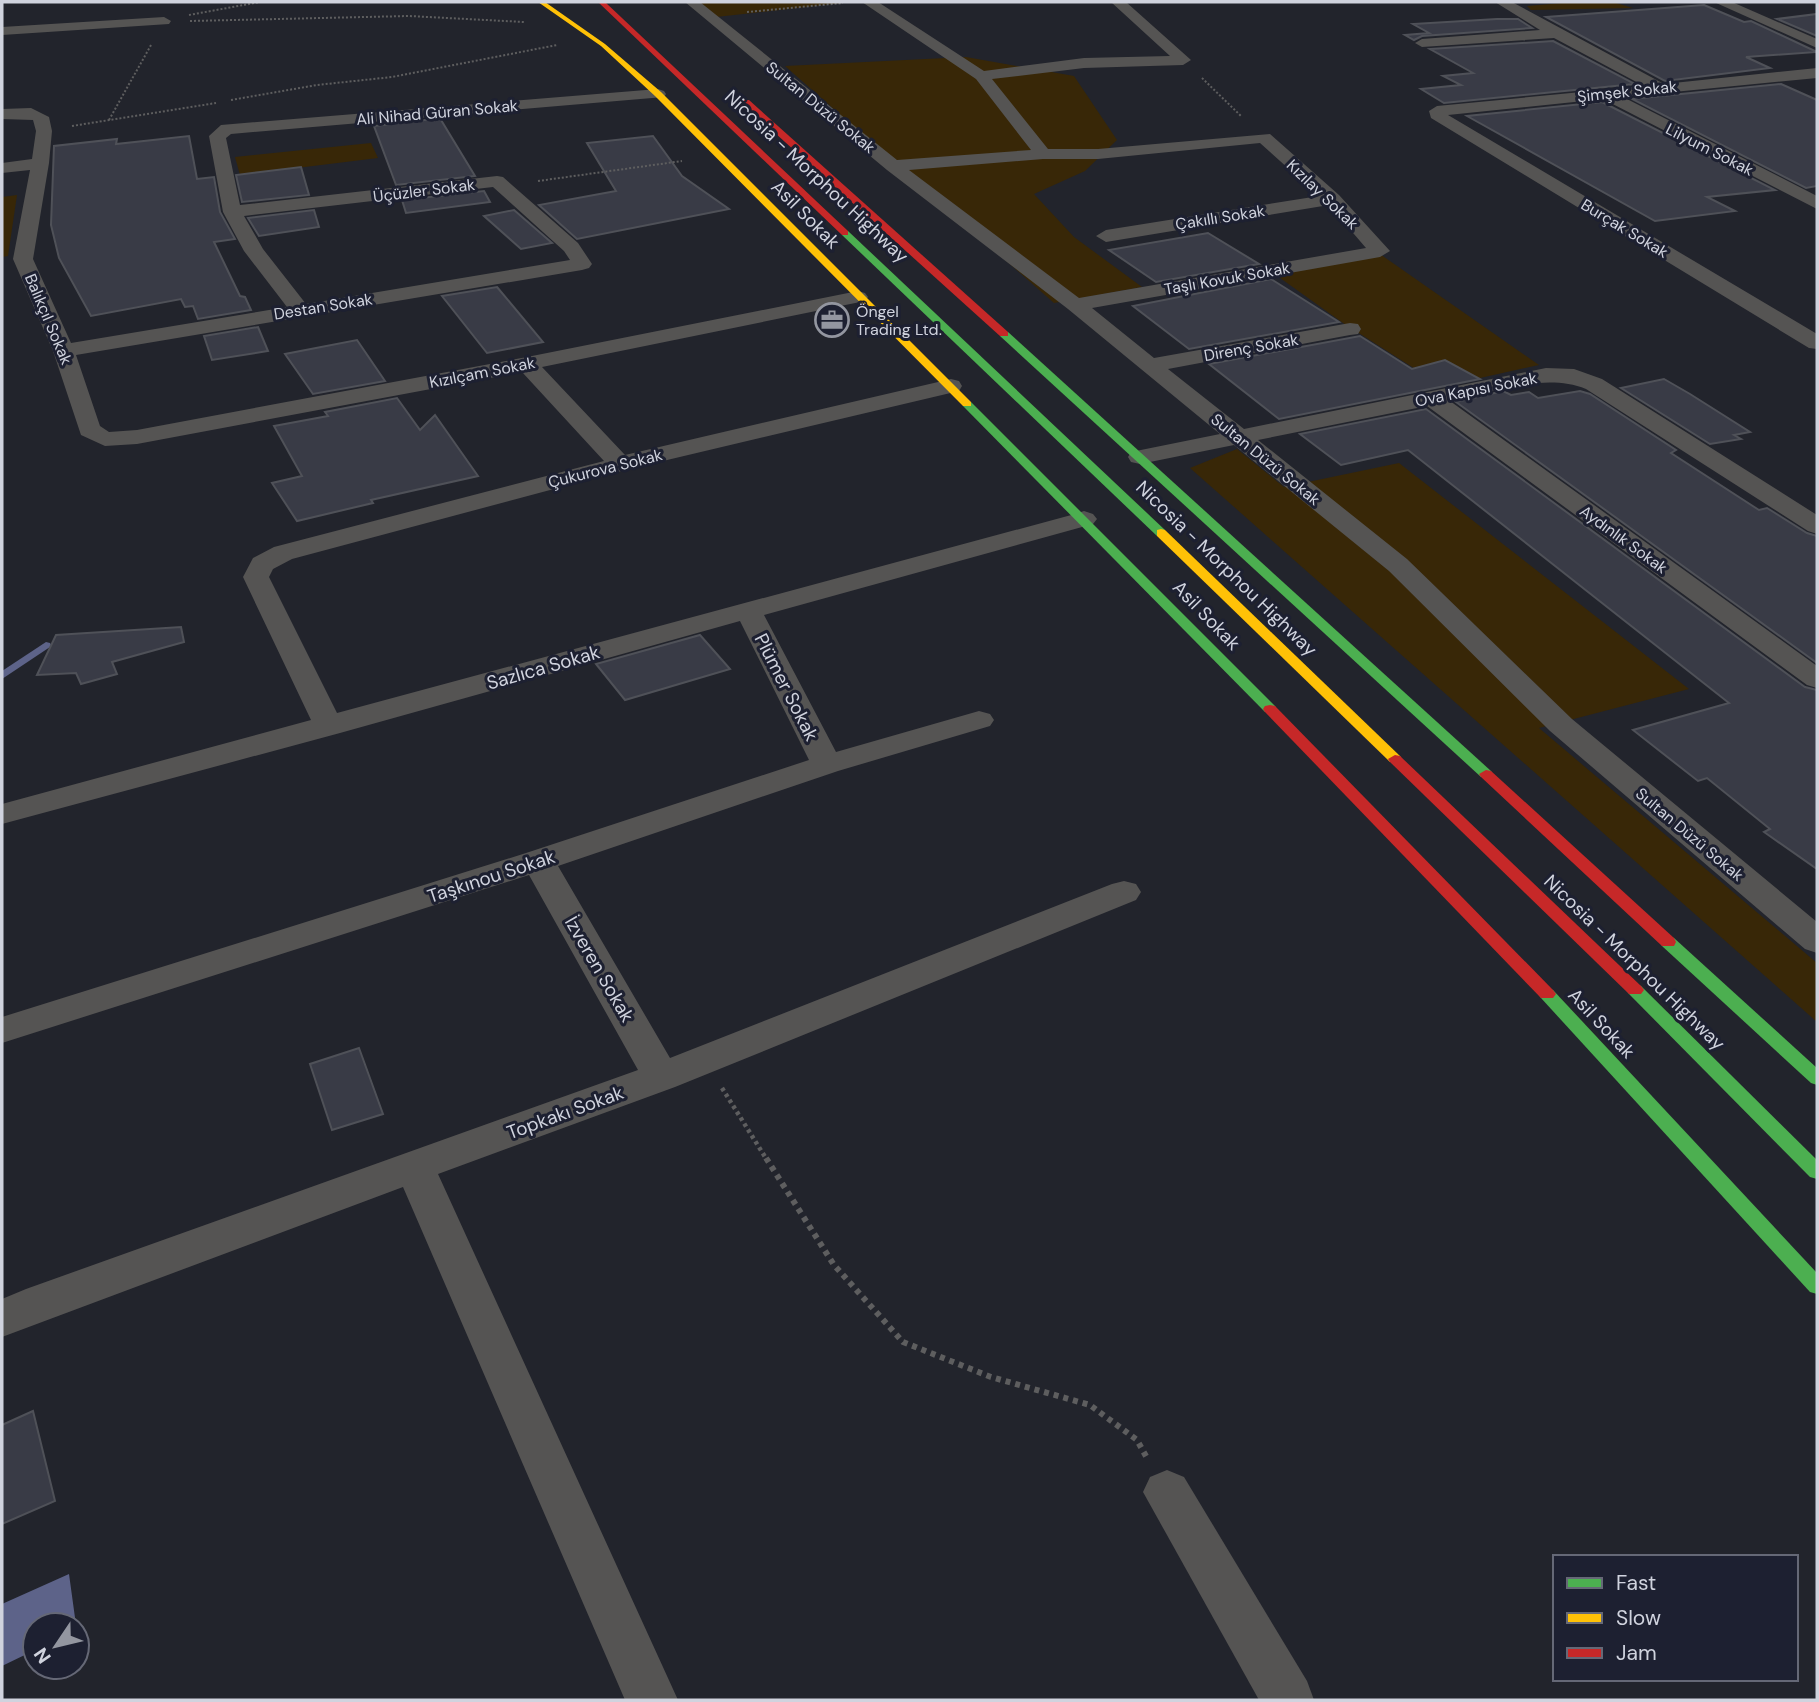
<svg xmlns="http://www.w3.org/2000/svg" width="1819" height="1702" viewBox="0 0 1819 1702" font-family="'DM Sans',sans-serif">
<style>
.green{fill:#382707}
.water{fill:#5d6389}
.lines{fill:none;stroke-linecap:round;stroke-linejoin:round}
.stream{fill:#5d6389;fill-rule:evenodd}
.building{fill:#393b46;stroke:#4f5158;stroke-width:2}
.path-far2{stroke:#5e5e5f;stroke-width:2;stroke-dasharray:2 2;stroke-linecap:butt}
.path-far1{stroke:#5e5e5f;stroke-width:4.5;stroke-dasharray:3.5 3.5;stroke-linecap:butt}
.path{stroke:#5e5e5f;stroke-width:6;stroke-dasharray:5 5;stroke-linecap:butt}
.street{fill:#555453;fill-rule:evenodd}
.fast{fill:#4caf50;fill-rule:evenodd}
.slow{fill:#ffc107;fill-rule:evenodd}
.jam{fill:#c62828;fill-rule:evenodd}
.labels{text-anchor:middle;stroke-width:6;stroke-linejoin:round;paint-order:stroke}
.far-street-label{font-size:16px;fill:#d0d3de;stroke:#1d2031}
.far-poi-label{font-size:16px;fill:#d0d3de;stroke:#1d2031;text-anchor:start}
.street-label{font-size:19px;fill:#d0d3de;stroke:#1d2031}
</style>
<rect width="100%" height="100%" fill="#22242c"/>
<g class="green">
<path d="M695 2H851L716 17Z"/>
<path d="M1574 2H1613L1633 8 1531 10 1527 6Z"/>
<path d="M966 57 1074 76 1117 140 1085 171 1034 194 1074 237 1142 287 1054 303 785 66Z"/>
<path d="M371 143 378 158 240 175 235 157Z"/>
<path d="M17 195 8 256 2 257V197Z"/>
<path d="M1377 252 1539 365 1471 380 1431 379 1343 323 1269 270Z"/>
<path d="M1237 449 1284 487 1399 463 1689 689 1539 728 1817 963V1022L1190 468Z"/>
</g>
<path class="water" d="M69 1574 76 1625H35V1650L2 1666V1604Z"/>
<g class="lines">
<path class="stream" d="M46 642 50 643 51 645 50 647 2 679V671Z"/>
</g>
<g class="building">
<path d="M1704 5 1744 22 1751 21 1817 52 1746 57 1770 68 1665 81 1546 17Z"/>
<path d="M1817 14V36L1777 19Z"/>
<path d="M1497 19H1518L1532 28 1422 36 1414 40 1405 35 1429 33 1413 24Z"/>
<path d="M1553 41 1635 84 1444 103 1421 89 1461 85 1443 76 1473 73 1430 49Z"/>
<path d="M1781 84 1817 100V186L1806 188 1632 99Z"/>
<path d="M1602 102 1775 190 1707 197 1735 211 1655 221 1467 116Z"/>
<path d="M433 119 441 120 475 176 396 185 374 126Z"/>
<path d="M189 136 197 179 214 177 220 212 235 239 214 242 240 296 245 297 251 310 198 319 193 306 185 307 181 299 91 316 59 258 51 225 54 146 117 139 116 144Z"/>
<path d="M653 136 682 176 729 209 577 239 539 205 616 191 587 143Z"/>
<path d="M301 167 309 195 242 202 236 175Z"/>
<path d="M484 191 490 202 406 213 402 200Z"/>
<path d="M314 210 319 227 259 236 248 218Z"/>
<path d="M514 210 552 243 521 249 484 216Z"/>
<path d="M1208 233 1259 264 1156 282 1109 250Z"/>
<path d="M1271 279 1339 322 1189 349 1133 306Z"/>
<path d="M497 287 543 342 487 353 442 296Z"/>
<path d="M258 327 268 351 212 360 204 336Z"/>
<path d="M1360 336 1412 369 1445 360 1480 379 1279 419 1209 364Z"/>
<path d="M357 340 385 381 313 394 285 354Z"/>
<path d="M1664 379 1690 394 1750 432 1734 435 1741 439 1710 444 1621 388Z"/>
<path d="M1503 391 1511 395 1529 392 1538 398 1580 391 1590 394 1676 450 1671 453 1759 510 1767 508 1807 533 1817 536V663L1456 402Z"/>
<path d="M397 398 420 430 435 415 478 476 371 500 373 503 297 521 272 483 302 476 274 426 328 416 325 412Z"/>
<path d="M1426 409 1805 687 1817 690V869L1764 832 1770 829 1707 778 1698 781 1633 730 1729 703 1408 450 1341 465 1300 434Z"/>
<path d="M181 627 184 642 112 662 117 674 81 684 76 673 37 675 56 635Z"/>
<path d="M700 635 730 669 625 700 596 664Z"/>
<path d="M359 1048 383 1114 332 1130 310 1064Z"/>
<path d="M33 1411 55 1501 2 1524V1425Z"/>
</g>
<g class="lines">
<g class="path-far2">
<path d="M747 12 843 3"/>
<path d="M189 15 260 2"/>
<path d="M190 21 409 16 524 22"/>
<path d="M1202 78 1241 116"/>
<path d="M231 100 317 85 392 77 557 45"/>
<path d="M109 120 151 45"/>
<path d="M72 126 216 103"/>
<path d="M538 181 682 161"/>
</g>
<path class="path-far1" d="M722 1088 767 1160"/>
<path class="path" d="M766 1158 834 1265 903 1342 991 1377 1090 1405 1137 1440 1147 1458"/>
<g class="street">
<path d="M685 2H700L897 160 1031 150 976 79 862 2H878L984 71 1084 58 1170 56 1111 2H1126L1191 60 1183 65 1084 68 992 79 1048 149H1098L1270 134 1339 195 1390 251 1380 257 1092 308 1154 358 1350 323 1358 324 1361 329 1358 334 1350 335 1168 369 1244 429 1546 368 1574 369 1602 379 1817 515V534L1808 531 1586 389C1544 372 1493 393 1450 401L1817 666V688L1807 685 1427 406 1258 440 1407 559 1572 719 1817 922V953L1805 949 1550 731 1389 571 1234 445 1140 464 1131 462 1128 457 1131 452 1220 434 1068 309 887 170ZM1260 143 1319 196 1106 230 1096 236 1106 242 1329 205 1366 248 1079 298 909 170 1043 159H1098Z"/>
<path d="M1495 2H1512L1664 84 1817 68V78L1623 97 1817 196V209L1603 99 1448 115 1817 334V349L1809 348 1431 118 1429 111 1437 106 1644 86 1554 38 1422 47 1415 43 1422 39 1540 30Z"/>
<path d="M1714 2H1732L1817 39V48Z"/>
<path d="M164 17 171 21 169 24 2 35V27Z"/>
<path d="M658 89 664 91 666 94 664 97 231 134 226 138 240 205 497 176 503 177 578 243 592 264 589 268 582 270 76 355 100 426 109 432 137 430 527 357 858 291 865 293 868 297 865 301 542 367 625 455 951 379 959 381 962 386 959 391 625 470 292 559 273 569 269 577 337 713 1075 514 1084 511 1093 514 1097 519 1093 524 764 615 836 752 979 711 990 714 994 720 990 726 838 771 558 866 670 1058 1112 884 1124 881 1136 884 1141 892 1136 900 675 1087 438 1174 678 1700H625L403 1187 2 1337V1299L26 1289 638 1070 529 875 2 1043V1017L526 853 809 760 740 621 340 733 2 824V804L311 720 243 577 253 558 274 547 604 461 522 372 137 444 105 446 81 435 53 351 13 259 30 170 2 173V163L32 159 36 131 33 120 2 119V109L31 108 49 117 52 131 49 163 33 259 71 343 287 307 244 251 223 212 209 136 221 125ZM493 187 564 251 570 260 306 304 263 249 244 216Z"/>
<path d="M1167 1470 1184 1477 1307 1681 1314 1700H1259L1143 1492 1150 1477Z"/>
</g>
<g class="fast">
<path d="M842 231H848L1165 530V536H1157L842 235Z"/>
<path d="M1000 332H1008L1491 771 1493 774 1491 777H1481L1000 336Z"/>
<path d="M963 402H971L1275 706 1277 709 1275 712H1265L963 406Z"/>
<path d="M1668 936 1674 938 1817 1068V1085L1811 1083 1662 946 1660 942Z"/>
<path d="M1635 984 1641 986 1817 1160V1179L1810 1177 1629 994 1626 990 1629 986Z"/>
<path d="M1547 988 1553 990 1817 1273V1294L1810 1292 1541 998 1538 994 1541 990Z"/>
</g>
<g class="slow">
<path d="M538 2H545L605 44 661 92 971 402V406H963L655 96 601 46Z"/>
<path d="M1161 529 1165 530 1400 756 1402 759 1400 762H1390L1157 536V530Z"/>
</g>
<g class="jam">
<path d="M598 2H605L848 231V235H842Z"/>
<path d="M743 100H749L1008 332V336H1000L743 104Z"/>
<path d="M1270 705 1275 706 1553 990 1556 994 1553 998H1541L1265 712 1263 709 1265 706Z"/>
<path d="M1395 755 1400 756 1641 986 1644 990 1641 994H1629L1390 762 1388 759Z"/>
<path d="M1486 770 1491 771 1674 938 1676 942 1674 946H1662L1481 777 1479 774Z"/>
</g>
</g>
<defs>
<g id="office-ring" transform="scale(1.75)"><circle r="9.5" fill="#1d2031" stroke="#9396a0" stroke-width="1.5"/><path d="M-6-3h4V-5.5h4V-3h4V5H-6ZM-1-4.5V-3h2v-1.5ZM-6 0V1H6V0Z" fill="#9396a0"/></g>
</defs>
<g fill-rule="evenodd">
<use href="#office-ring" x="832" y="320"/>
</g>
<g class="labels">
<g class="far-street-label">
<text transform="translate(1627 91) rotate(-6)" y="6">Şimşek Sokak</text>
<text transform="translate(821 107) rotate(39)" y="6">Sultan Düzü Sokak</text>
<text transform="translate(437 112) rotate(-5)" y="6">Ali Nihad Güran Sokak</text>
<text transform="translate(1710 149) rotate(27)" y="6">Lilyum Sokak</text>
<text transform="translate(424 190) rotate(-7)" y="6">Üçüzler Sokak</text>
<text transform="translate(1323 194) rotate(44)" y="6">Kızılay Sokak</text>
<text transform="translate(1220 217) rotate(-9)" y="6">Çakıllı Sokak</text>
<text transform="translate(1625 228) rotate(31)" y="6">Burçak Sokak</text>
<text transform="translate(1227 278) rotate(-10)" y="6">Taşlı Kovuk Sokak</text>
<text transform="translate(323 306) rotate(-9)" y="6">Destan Sokak</text>
<text transform="translate(49 319) rotate(67)" y="6">Balıkçıl Sokak</text>
<text transform="translate(1251 347) rotate(-10)" y="6">Direnç Sokak</text>
<text transform="translate(482 372) rotate(-11)" y="6">Kızılçam Sokak</text>
<text transform="translate(1476 389) rotate(-11)" y="6">Ova Kapısı Sokak</text>
<text transform="translate(1266 459) rotate(39)" y="6">Sultan Düzü Sokak</text>
<text transform="translate(605 468) rotate(-14)" y="6">Çukurova Sokak</text>
<text transform="translate(1624 539) rotate(36)" y="6">Aydınlık Sokak</text>
<text transform="translate(1690 834) rotate(40)" y="6">Sultan Düzü Sokak</text>
</g>
<g class="far-poi-label">
<text x="856" y="317">Öngel<tspan x="856" dy="18">Trading Ltd.</tspan></text>
</g>
<g class="street-label">
<text transform="translate(817 176) rotate(43)" y="7">Nicosia - Morphou Highway</text>
<text transform="translate(806 214) rotate(45)" y="7">Asil Sokak</text>
<text transform="translate(1227 568) rotate(44)" y="7">Nicosia - Morphou Highway</text>
<text transform="translate(1207 615) rotate(46)" y="7">Asil Sokak</text>
<text transform="translate(543 667) rotate(-16)" y="7">Sazlıca Sokak</text>
<text transform="translate(787 687) rotate(63)" y="7">Plümer Sokak</text>
<text transform="translate(491 876) rotate(-18)" y="7">Taşkınou Sokak</text>
<text transform="translate(1635 962) rotate(44)" y="7">Nicosia - Morphou Highway</text>
<text transform="translate(600 969) rotate(60)" y="7">İzveren Sokak</text>
<text transform="translate(1602 1023) rotate(47)" y="7">Asil Sokak</text>
<text transform="translate(565 1112) rotate(-20)" y="7">Topkakı Sokak</text>
</g>
</g>
<rect width="1819" height="1702" fill="none" stroke="#d0d3de" stroke-width="7"/>
<rect x="1553" y="1555" width="245" height="126" fill="#1d2031" stroke="#656876" stroke-width="2"/>
<rect x="1567" y="1578" width="35" height="10" fill="#4caf50" stroke="#656876" stroke-width="2"/>
<text x="1616" y="1590" font-size="21" fill="#d0d3de">Fast</text>
<rect x="1567" y="1613" width="35" height="10" fill="#ffc107" stroke="#656876" stroke-width="2"/>
<text x="1616" y="1625" font-size="21" fill="#d0d3de">Slow</text>
<rect x="1567" y="1648" width="35" height="10" fill="#c62828" stroke="#656876" stroke-width="2"/>
<text x="1616" y="1660" font-size="21" fill="#d0d3de">Jam</text>
<g transform="translate(56 1646) rotate(235)"><circle r="33" fill="#1d2031" stroke="#656876" stroke-width="2"/>
<path d="M0-5L12 26L0 18L-12 26Z" fill="#9396a0"/>
<text y="-10" font-size="19" font-weight="bold" text-anchor="middle" fill="#d0d3de">N</text>
</g>
</svg>
